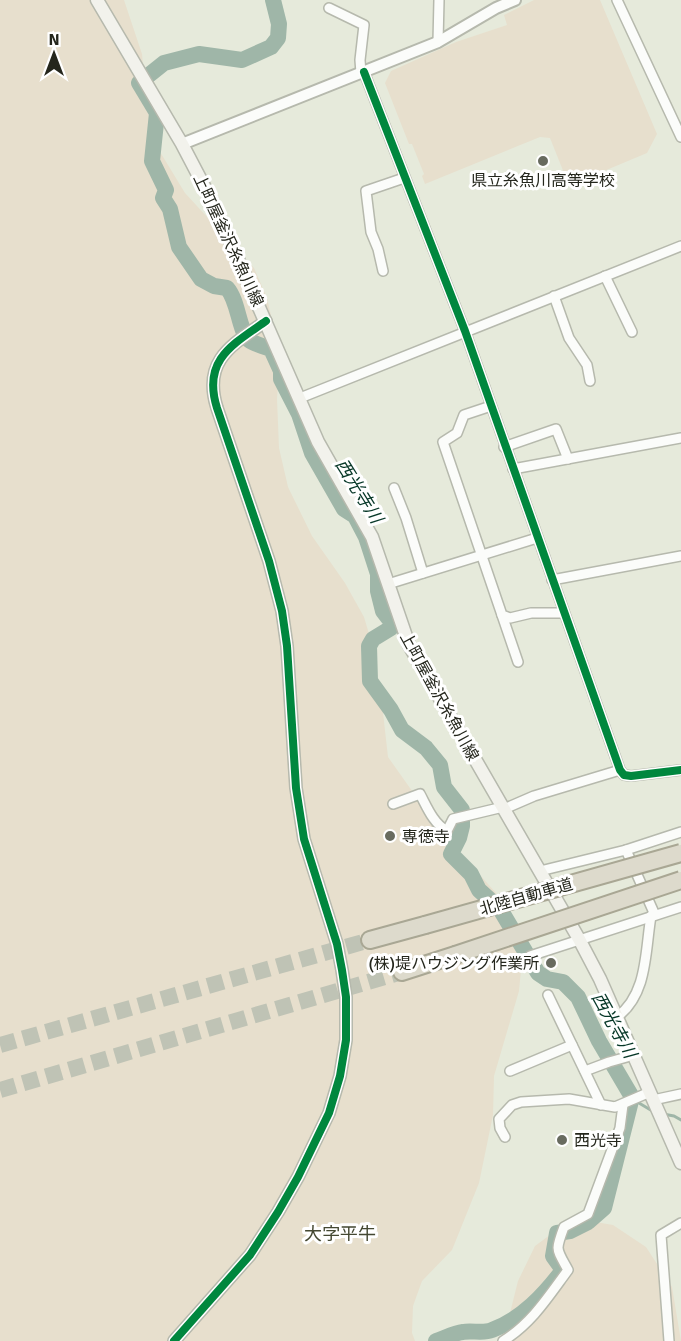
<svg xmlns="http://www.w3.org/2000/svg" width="681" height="1341" viewBox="0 0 681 1341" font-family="Signika,'Noto Sans JP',sans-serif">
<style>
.green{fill:#e7dfcd}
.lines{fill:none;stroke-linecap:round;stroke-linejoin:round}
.stream{stroke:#9fb6a8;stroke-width:3}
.river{stroke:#9fb6a8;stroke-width:16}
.motorway-tunnel{stroke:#bfc3b5;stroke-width:16;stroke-dasharray:16 8;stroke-linecap:butt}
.minor-casing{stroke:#b6b9ad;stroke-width:12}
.tertiary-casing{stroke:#b6b9ad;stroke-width:14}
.secondary-casing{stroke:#b6b9ad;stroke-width:15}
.motorway-casing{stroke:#a9a794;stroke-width:20}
.minor{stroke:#fbfcfa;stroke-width:9}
.tertiary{stroke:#fbfcfa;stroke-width:10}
.secondary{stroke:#f2f2ec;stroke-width:12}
.motorway{stroke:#dddacc;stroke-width:16}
.motorway-bridge-casing{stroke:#a9a794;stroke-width:20;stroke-linecap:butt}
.motorway-bridge{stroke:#dddacc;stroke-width:16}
.cycleway-casing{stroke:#fff;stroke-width:11}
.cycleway{stroke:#00873e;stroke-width:8}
.poi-dot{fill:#686b5f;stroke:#fff;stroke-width:2}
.labels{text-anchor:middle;stroke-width:6;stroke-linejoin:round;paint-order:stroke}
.poi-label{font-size:16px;fill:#24261c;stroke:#fff;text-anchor:start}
.street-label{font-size:16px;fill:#24261c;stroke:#fff}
.water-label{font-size:18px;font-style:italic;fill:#063727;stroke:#fff}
.neighbourhood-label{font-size:18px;fill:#444832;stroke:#fff}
</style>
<rect width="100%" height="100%" fill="#e6eadb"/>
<g class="green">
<path d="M0 0H124L142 54 146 100 154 142 185 193 254 268 267 298 280 355 277 399 279 448 288 487 312 536 345 583 364 617 372 644 381 695 388 757 439 829 496 893 515 925 522 959 519 991 494 1076 493 1115 479 1183 452 1250 422 1281 413 1306 412 1333 415 1341H0Z"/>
<path d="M534 0H600L657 134 647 153 585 179 576 180 566 178 550 138 540 137 425 184 422 176 424 174 412 144H409L385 83 391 71 456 42 507 25 504 15Z"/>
<path d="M584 1220 613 1225 646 1247 672 1287 681 1341H498L506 1329 518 1281 535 1246 558 1229Z"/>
</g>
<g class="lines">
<g class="stream">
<path d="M634 1100 654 1112"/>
<path d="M663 1114 674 1116 681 1120"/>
</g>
<path class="river" d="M273 0 279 24 278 38 271 47 242 60 199 54 164 63 139 83 157 113 152 161 166 190 163 198 170 209 179 247 201 279 214 286 227 288C239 302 238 329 249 340 254 344 265 347 271 349L281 371V379L299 414 312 453 344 509 355 516 366 537 378 574V591L383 611 393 624 391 628 373 639 369 646 370 681 391 710 402 730 426 748 440 765 444 787 462 810V826L459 838 451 854 471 874 479 890 500 909 538 973 547 979 563 982 578 997 599 1041 632 1097 604 1208 588 1222 570 1231 557 1233 553 1256 563 1270C544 1295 522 1319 492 1330 483 1334 472 1330 463 1332 454 1333 445 1338 436 1341"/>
<g class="motorway-tunnel">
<path d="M0 1045 370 940"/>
<path d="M0 1090 402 972"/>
</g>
<g class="minor-casing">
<g id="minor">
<path d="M617 0 681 137"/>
<path d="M329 8 364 25 360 60 361 73"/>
<path d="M438 42 439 0"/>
<path d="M364 72 465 331 620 770 624 775 631 776 681 770"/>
<path d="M383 271 378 249 371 232 366 191 404 178"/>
<path d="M605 276 632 332"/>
<path d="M554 296 569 338 587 365 590 381"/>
<path d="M300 398 681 246"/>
<path d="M491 406 464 415 457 433 443 442 502 615 510 618 531 613H564"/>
<path d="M504 447 556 429 568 459"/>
<path d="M513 469 681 438"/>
<path d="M394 488 406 518 423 573"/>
<path d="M552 580 681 556"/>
<path d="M388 584 537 538"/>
<path d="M502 615 518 662"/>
<path d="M393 804 420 794C427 807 433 823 447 831L453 819 503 807"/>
<path d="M504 809 534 796 620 770"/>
<path d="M540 871 626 850"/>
<path d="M655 915 626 850 681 832"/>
<path d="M530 956 681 907"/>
<path d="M548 995 601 1105"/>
<path d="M617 1017C648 994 645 951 651 916"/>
<path d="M510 1071 572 1045"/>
<path d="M585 1071 609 1062 634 1055"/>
<path d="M653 1100 681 1094"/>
<path d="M505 1137 500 1128 499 1119 512 1105 521 1102 569 1099 615 1107 650 1092"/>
<path d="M503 1341C532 1323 548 1297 568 1270 556 1248 555 1251 564 1227L588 1214 620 1128 623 1105"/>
<path d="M669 1341 661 1235 681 1223"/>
</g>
</g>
<g class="tertiary-casing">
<g id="tertiary">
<path d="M182 144 438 42 496 8 515 0"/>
<path d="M174 1341 250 1255 278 1212 298 1177 329 1113 340 1076 346 1040V997L342 970 337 944 304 839 296 788 287 646 282 611 269 561 217 408C202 360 232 345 266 321"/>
</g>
</g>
<g class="secondary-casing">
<path id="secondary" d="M97 0 182 144 215 207 318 442 372 537 409 645 579 939 600 979 681 1163"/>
</g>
<g class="motorway-casing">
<g id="motorway">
<path d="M370 940 425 925"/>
<path d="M402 972 455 955"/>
</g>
</g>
<use href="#minor" class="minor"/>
<use href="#tertiary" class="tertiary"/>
<use href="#secondary" class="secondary"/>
<use href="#motorway" class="motorway"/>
<g class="motorway-bridge-casing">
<g id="motorway-bridge">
<path d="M425 925 681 853"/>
<path d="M455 955 681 880"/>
</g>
</g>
<use href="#motorway-bridge" class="motorway-bridge"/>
<g class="cycleway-casing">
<g id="cycleway">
<path d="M364 72 465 331 620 770 624 775 631 776 681 770"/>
<path d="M174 1341 250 1255 278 1212 298 1177 329 1113 340 1076 346 1040V997L342 970 337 944 304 839 296 788 287 646 282 611 269 561 217 408C202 360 232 345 266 321"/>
</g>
</g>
<use href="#cycleway" class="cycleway"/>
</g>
<g class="poi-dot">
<circle cx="543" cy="161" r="6"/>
<circle cx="390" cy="836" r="6"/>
<circle cx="551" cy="963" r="6"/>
<circle cx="562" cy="1140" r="6"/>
</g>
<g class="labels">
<g class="poi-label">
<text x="543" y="186" text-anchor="middle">県立糸魚川高等学校</text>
<text x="402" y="842">専徳寺</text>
<text x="539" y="969" text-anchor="end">(株)堤ハウジング作業所</text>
<text x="574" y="1146">西光寺</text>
</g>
<g class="street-label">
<text transform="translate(229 240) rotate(65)" y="6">上町屋釜沢糸魚川線</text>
<text transform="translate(440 696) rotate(61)" y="6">上町屋釜沢糸魚川線</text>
<text transform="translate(526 896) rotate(-16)" y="6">北陸自動車道</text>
</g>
<g class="water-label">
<text transform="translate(359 491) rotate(58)" y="6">西光寺川</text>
<text transform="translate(614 1025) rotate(61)" y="6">西光寺川</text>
</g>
<g class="neighbourhood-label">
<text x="340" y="1240">大字平牛</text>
</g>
</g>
<g transform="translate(54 54)" stroke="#ffffff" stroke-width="4.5" paint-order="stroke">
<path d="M0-4.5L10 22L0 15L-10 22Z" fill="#24261c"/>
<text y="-9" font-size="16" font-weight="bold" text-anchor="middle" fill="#24261c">N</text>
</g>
</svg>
